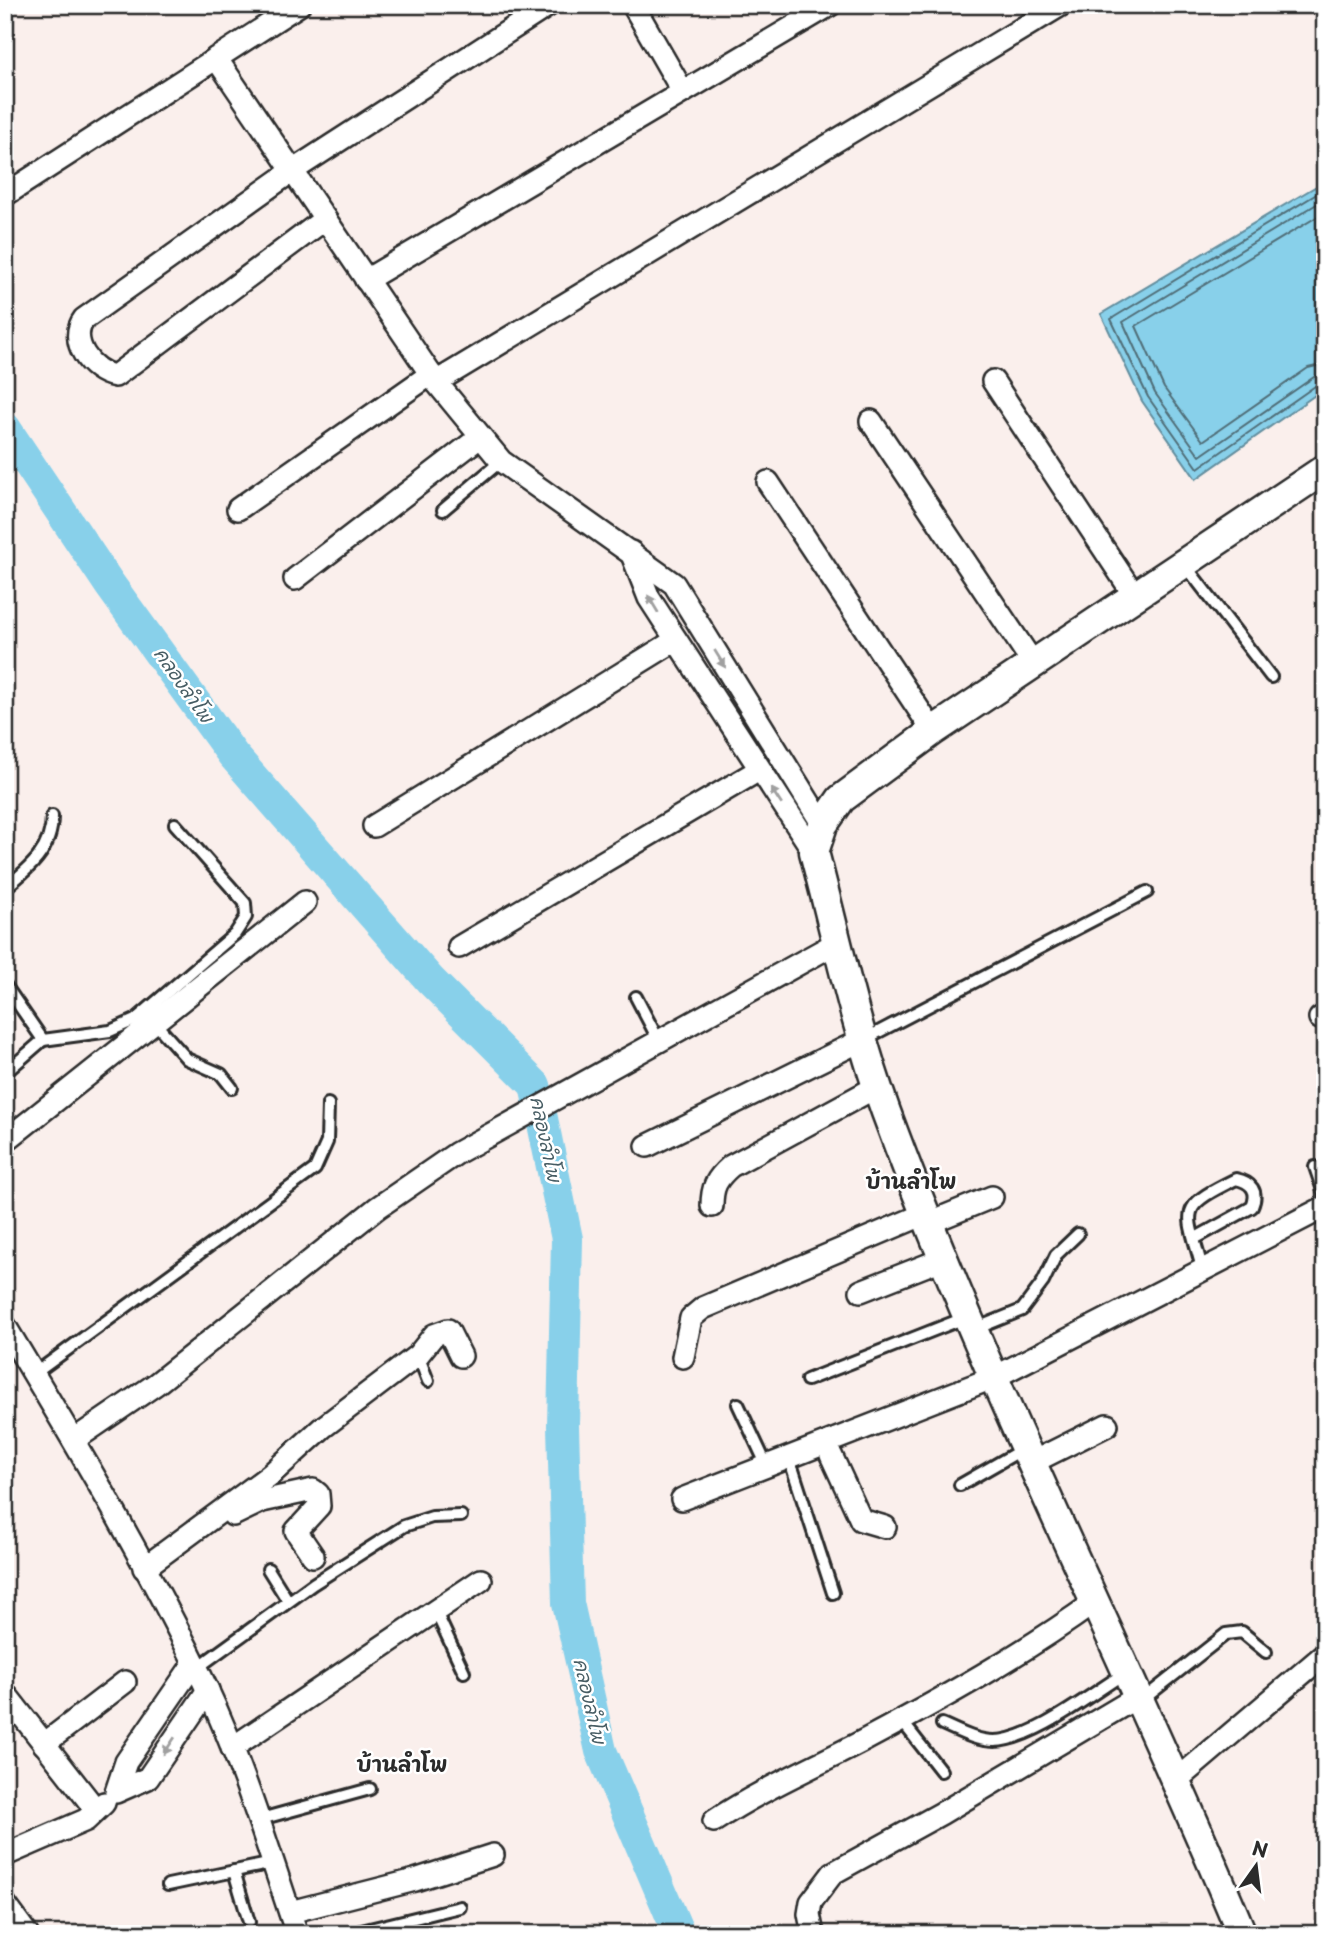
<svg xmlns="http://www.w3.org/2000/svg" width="1330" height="1939" viewBox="0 0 1330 1939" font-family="'Playpen Sans','Playpen Sans Thai',sans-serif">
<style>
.water{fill:#88d0ea;stroke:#638e9e;stroke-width:2}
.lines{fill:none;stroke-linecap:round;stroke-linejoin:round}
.shore{stroke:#506d77;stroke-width:2}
.river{stroke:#88d0ea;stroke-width:32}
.lane-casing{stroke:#2b2b2b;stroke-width:16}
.street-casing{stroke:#2b2b2b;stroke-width:26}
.secondary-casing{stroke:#2b2b2b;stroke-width:33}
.lane{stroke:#fff;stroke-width:10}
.street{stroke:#fff;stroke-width:21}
.secondary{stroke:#fff;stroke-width:28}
.oneway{fill:#a0a0a0}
.labels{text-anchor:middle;stroke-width:5;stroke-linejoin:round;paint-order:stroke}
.water-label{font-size:19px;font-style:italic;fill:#475d64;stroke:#fff}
.quarter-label{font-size:21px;font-weight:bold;fill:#2b2b2b;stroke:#fff}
</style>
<rect width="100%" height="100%" fill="#faefec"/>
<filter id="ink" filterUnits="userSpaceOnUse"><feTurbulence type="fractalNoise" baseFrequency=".0143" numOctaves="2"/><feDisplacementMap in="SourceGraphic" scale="14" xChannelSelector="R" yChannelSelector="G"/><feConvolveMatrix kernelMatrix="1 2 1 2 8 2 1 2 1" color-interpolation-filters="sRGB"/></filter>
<g filter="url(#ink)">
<path class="water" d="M1325 181V388L1196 479 1142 401 1101 314Z"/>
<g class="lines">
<g class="shore">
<path d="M1325 189 1111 319 1148 397 1198 468 1318 384 1325 383"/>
<path d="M1325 199 1123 322 1155 393 1200 456 1314 377 1325 374"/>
<path d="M1325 212 1136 326 1164 388 1203 441 1308 368 1325 364"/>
</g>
<path class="river" d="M5 428 110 585 233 755 430 980 535 1085 567 1239 563 1426 568 1603 601 1751 679 1934"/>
<g class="lane-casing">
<g id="lane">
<path d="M443 510 501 461"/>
<path d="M1185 565 1271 677"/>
<path d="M5 888C30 868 52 850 52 816"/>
<path d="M5 985 43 1040 5 1073"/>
<path d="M636 997 659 1041"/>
<path d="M155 1023 187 1059 221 1074 232 1088"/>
<path d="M865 1039 1147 892"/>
<path d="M43 1040 110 1031 135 1020 235 934 246 917 245 903 175 824"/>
<path d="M1315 1167 1325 1196"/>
<path d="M1194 1239 1252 1207C1259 1191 1251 1182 1236 1179 1175 1209 1187 1209 1203 1272"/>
<path d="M975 1329 1022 1310 1043 1282 1056 1255 1078 1234"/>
<path d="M418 1355 428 1381"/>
<path d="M34 1374 315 1169 327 1142 328 1104"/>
<path d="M807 1380 967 1317"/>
<path d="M738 1404 767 1466"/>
<path d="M793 1470 833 1593"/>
<path d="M960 1485 1023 1449"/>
<path d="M268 1569 288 1601"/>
<path d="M435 1610 464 1672"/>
<path d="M197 1668 313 1584 404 1526 432 1517 461 1516"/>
<path d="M1141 1701 1226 1634 1242 1632 1266 1652"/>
<path d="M901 1720 941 1771"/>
<path d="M942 1724C958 1731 976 1741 994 1741 1034 1740 1091 1694 1125 1673"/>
<path d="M257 1820 370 1789"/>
<path d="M234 1871 249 1922"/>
<path d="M168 1885 273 1863"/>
<path d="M349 1934 460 1907"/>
</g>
</g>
<g class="street-casing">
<g id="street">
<path d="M633 5 683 92"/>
<path d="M216 58 436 382 501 461 674 584 823 825"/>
<path d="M5 195 299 5"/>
<path d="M325 219 115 376C90 372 68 340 84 319L292 171 549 5"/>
<path d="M366 280 830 5"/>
<path d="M993 381 1135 596"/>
<path d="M436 382 1061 5"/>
<path d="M871 421 1035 666"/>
<path d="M768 482 933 731"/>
<path d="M238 509 431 374"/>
<path d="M631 552 649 598 814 852"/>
<path d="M295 579 480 437"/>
<path d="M374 826 676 640"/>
<path d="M459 947 759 770"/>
<path d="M1320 1018 1325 1016"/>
<path d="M5 1141 305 902"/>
<path d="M647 1146 862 1040"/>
<path d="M712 1206C712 1187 716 1179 731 1166L878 1086"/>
<path d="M931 1222 992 1197"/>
<path d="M861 1291 945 1258"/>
<path d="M5 1326C76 1444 148 1564 207 1689 244 1767 269 1852 297 1934"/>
<path d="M683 1357 691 1318 703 1308 927 1213"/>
<path d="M74 1440 156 1384 377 1208 457 1153 838 942"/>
<path d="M831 1455 861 1520 885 1527"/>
<path d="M1031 1463 1107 1425"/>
<path d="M682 1499 995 1377 1325 1207"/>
<path d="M233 1515 262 1501 313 1490 318 1494 319 1506 296 1531 313 1556"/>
<path d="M144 1568 270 1475 322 1428 418 1355 434 1335 448 1330 461 1356"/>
<path d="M194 1663 126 1762 116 1792 148 1778 208 1690"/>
<path d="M7 1696 96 1810"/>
<path d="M44 1744 125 1682"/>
<path d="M232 1748 481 1580"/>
<path d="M1178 1779 1325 1654"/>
<path d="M714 1821C762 1789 814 1767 865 1740 944 1698 1023 1654 1095 1602"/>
<path d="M5 1855 86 1820 104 1803"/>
<path d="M5 1904 27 1934"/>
<path d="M290 1912 415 1880 493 1855"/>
<path d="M813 1934 809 1914 811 1902 833 1873 942 1813 1139 1696"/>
</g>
</g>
<g class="secondary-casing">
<path id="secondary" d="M1242 1934C1127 1658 989 1392 886 1112 855 1027 837 939 814 852L823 825 841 799 933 731 1325 469"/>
</g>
<use href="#lane" class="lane"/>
<use href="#street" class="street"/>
<use href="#secondary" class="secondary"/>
</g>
<defs><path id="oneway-solid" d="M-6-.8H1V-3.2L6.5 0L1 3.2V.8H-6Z" transform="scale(1.75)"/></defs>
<g class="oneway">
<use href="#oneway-solid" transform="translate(653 604) rotate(-121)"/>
<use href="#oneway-solid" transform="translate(720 659) rotate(58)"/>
<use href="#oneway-solid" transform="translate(776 796) rotate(-123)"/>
<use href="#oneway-solid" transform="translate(169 1746) rotate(124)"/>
</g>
</g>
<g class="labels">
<g class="water-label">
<text transform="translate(184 685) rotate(55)" y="7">คลองลำโพ</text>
<text transform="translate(546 1139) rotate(78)" y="7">คลองลำโพ</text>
<text transform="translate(590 1701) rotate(77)" y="7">คลองลำโพ</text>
</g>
<g class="quarter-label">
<text x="911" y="1189">บ้านลำโพ</text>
<text x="402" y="1772">บ้านลำโพ</text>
</g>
</g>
<rect width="1330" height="1939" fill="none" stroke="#fff" stroke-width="28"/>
<rect x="14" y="14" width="1302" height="1911" fill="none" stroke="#2b2b2b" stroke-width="2.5" filter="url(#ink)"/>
<g transform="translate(1256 1866) rotate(14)" stroke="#ffffff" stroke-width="5" paint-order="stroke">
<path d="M0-5L12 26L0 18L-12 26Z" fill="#2b2b2b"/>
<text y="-10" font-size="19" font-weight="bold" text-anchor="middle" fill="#2b2b2b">N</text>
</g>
</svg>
